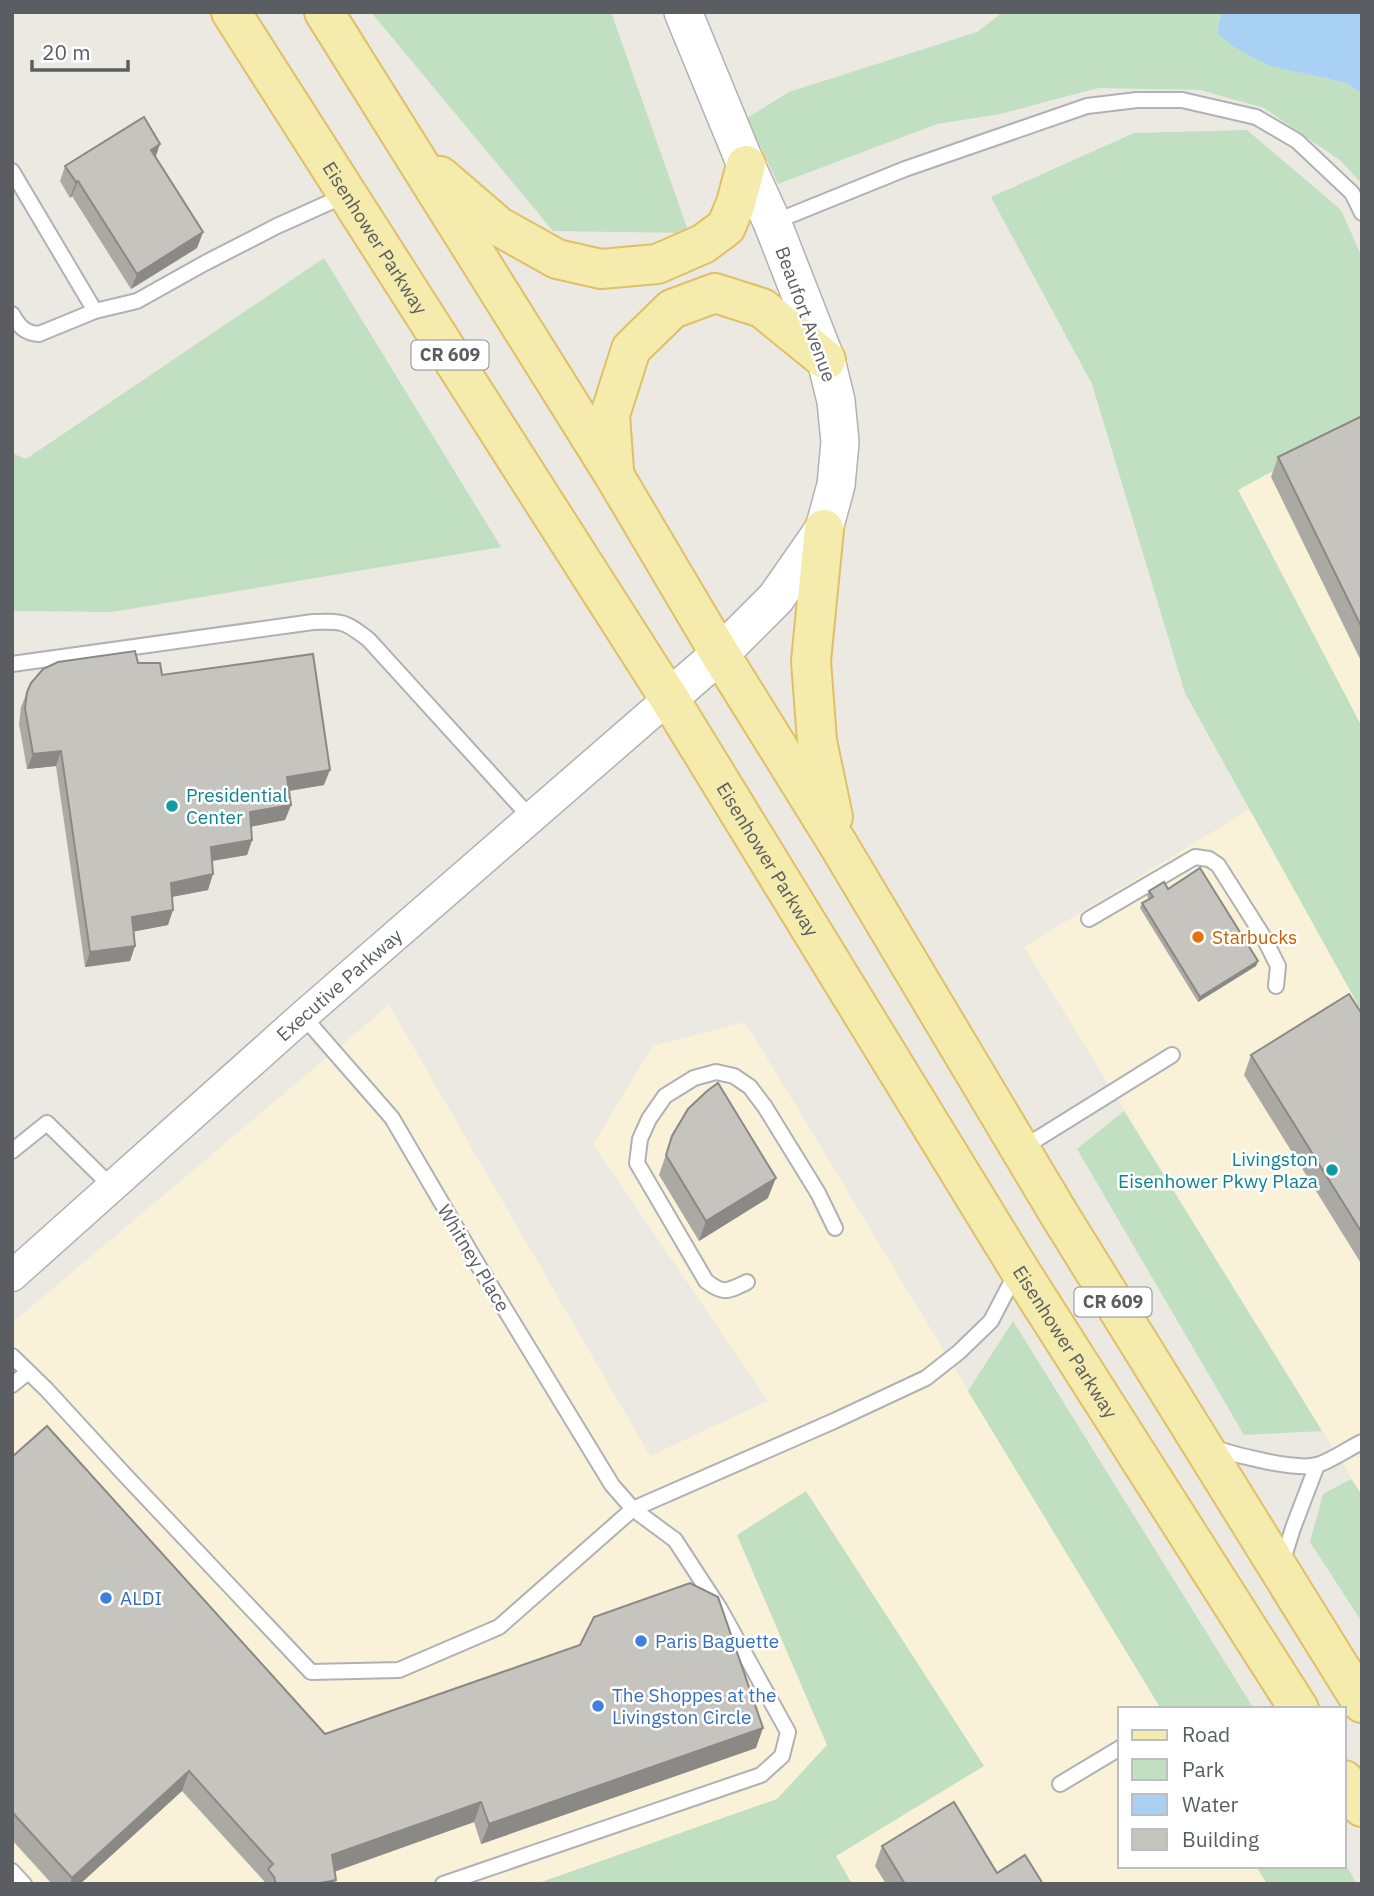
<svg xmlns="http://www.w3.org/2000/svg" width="1374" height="1896" viewBox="0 0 1374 1896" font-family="'IBM Plex Sans',sans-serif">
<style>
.commercial{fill:#f9f2d9}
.green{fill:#c1e0c2}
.water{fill:#a9d1f4}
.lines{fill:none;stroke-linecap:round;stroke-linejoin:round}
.service-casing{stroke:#afb2b5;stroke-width:18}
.minor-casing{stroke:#afb2b5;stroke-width:33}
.tertiary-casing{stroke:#afb2b5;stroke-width:40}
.primary-casing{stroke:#dfc067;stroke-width:42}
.service{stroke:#fff;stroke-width:14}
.minor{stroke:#fff;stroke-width:30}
.tertiary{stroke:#fff;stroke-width:37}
.primary{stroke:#f4ebad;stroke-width:38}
.wall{fill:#aaa9a3}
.shaded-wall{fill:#8b8985}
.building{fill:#c6c4be;stroke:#8b8985;stroke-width:2}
.culture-dot{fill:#0f9aa8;stroke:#fff;stroke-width:2.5}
.food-dot{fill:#e8710a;stroke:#fff;stroke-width:2.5}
.shop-dot{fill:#3f7fe0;stroke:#fff;stroke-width:2.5}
.labels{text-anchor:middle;stroke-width:5;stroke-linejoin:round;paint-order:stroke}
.shield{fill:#fff;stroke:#8c8e90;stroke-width:2}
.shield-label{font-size:18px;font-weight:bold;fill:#5a5d61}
.street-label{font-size:19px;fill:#5a5d61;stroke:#fff}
.culture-label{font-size:19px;fill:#0d838f;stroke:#fff;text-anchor:start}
.food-label{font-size:19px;fill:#c56008;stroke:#fff;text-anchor:start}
.shop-label{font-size:19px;fill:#366cbe;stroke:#fff;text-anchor:start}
</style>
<rect width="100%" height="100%" fill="#ebe9e2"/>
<g class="commercial">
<path d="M1362 429V727L1238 489Z"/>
<path d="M1250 809 1362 1012V1495L1024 947Z"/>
<path d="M389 1005 650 1456 768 1401 593 1144 653 1046 745 1022 1161 1709H1120V1866H1256L1267 1884H852L836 1856 983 1765 737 1535 827 1745 777 1799 536 1884H12V1323Z"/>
</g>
<g class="green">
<path d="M371 12H611L689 233 553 231Z"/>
<path d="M1003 12H1222L1218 26 1302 73 1347 83 1362 94V184L1341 161 1264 108 1200 90 1098 88 1000 114 937 124 778 184 747 118 789 92 977 32Z"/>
<path d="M1247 130 1341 210 1362 257V422L1238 490 1362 727V1012L1185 693 1092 384 991 197 1134 133Z"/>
<path d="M324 258 501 547 112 612 12 611V453L26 459Z"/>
<path d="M1124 1111 1322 1431 1244 1435 1077 1149Z"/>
<path d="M1013 1321 1254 1709H1161L968 1391Z"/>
<path d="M1351 1479 1362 1495V1622L1310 1542 1323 1494Z"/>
<path d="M806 1491 984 1766 836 1856 852 1884H536L777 1799 827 1745 737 1535Z"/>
<path d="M1344 1862 1357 1884H1267L1256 1866H1344Z"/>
</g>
<path class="water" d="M1222 12H1362V94L1347 83 1270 66 1246 54 1227 42 1219 35 1218 26Z"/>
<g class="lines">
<g class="service-casing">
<g id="service">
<path d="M12 171 95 311"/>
<path d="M774 222 905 169 1087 106 1137 100H1182L1256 117 1297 141 1352 193 1362 213"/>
<path d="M12 314C19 326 24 333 39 334L95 311 137 301 205 263 277 226 346 195"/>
<path d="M12 664 313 622C343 621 345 621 369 640L530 817"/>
<path d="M1089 919 1195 857 1209 859 1218 865 1263 936 1278 966 1276 986"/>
<path d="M303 1016 392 1118 475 1260 612 1485 633 1509 675 1540 720 1609 788 1732 782 1756 761 1775 443 1884"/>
<path d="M1021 1149 1172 1055"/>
<path d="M12 1151 47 1123 112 1187"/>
<path d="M747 1282C728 1291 724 1295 706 1281L637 1163 640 1139 649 1119 665 1096 694 1078 716 1072 734 1076 750 1087 765 1107 818 1193 835 1228"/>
<path d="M12 1356 47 1390 124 1474 311 1672 399 1670 499 1627 633 1509 834 1421 926 1378 959 1352 991 1321 1016 1273"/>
<path d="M12 1385 28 1372"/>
<path d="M1214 1448C1236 1455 1296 1471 1317 1465 1331 1461 1349 1448 1362 1442"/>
<path d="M1282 1563 1293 1528 1317 1465"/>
<path d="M1060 1784 1120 1748"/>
<path d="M12 1871 24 1884"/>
</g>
</g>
<g class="minor-casing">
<g id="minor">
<path id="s1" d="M12 1276 303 1016 669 698"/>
</g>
</g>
<g class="tertiary-casing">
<path id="tertiary" d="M669 698 720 654 776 598 824 529 836 485 840 442 836 401 826 360 772 222 746 165 683 12"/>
</g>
<g class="primary-casing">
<g id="primary">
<path id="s2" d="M231 12 669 698 1019 1269 1299 1709"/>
<path d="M324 12 614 475 720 654 838 844 1059 1214 1362 1703"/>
<path d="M440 176 498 226 557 259 601 269 657 264 703 244 726 227 736 203 746 165"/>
<path d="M614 470 610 415 631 349 672 309 715 293 762 308 826 360"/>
<path d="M824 529 811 661 817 741 833 817"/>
<path d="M1344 1780 1362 1807"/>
</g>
</g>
<use href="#service" class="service"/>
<use href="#minor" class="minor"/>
<use href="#tertiary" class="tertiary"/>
<use href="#primary" class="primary"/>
</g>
<g class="wall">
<path d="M155 158 203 232 197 248 131 289 72 196 70 198 60 181 65 166Z"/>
<path d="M1362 416V663L1271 477 1278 457Z"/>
<path d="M138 663 162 675 324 785 289 791 291 805 285 820 251 826 252 840 247 855 212 861 208 890 172 897 168 925 134 931 135 946 130 961 85 967 56 766 27 769 19 724 21 707 27 692Z"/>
<path d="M1168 889 1258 961 1256 966 1198 1002 1140 908 1142 903 1149 899 1147 896 1149 891Z"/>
<path d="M1362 1014V1265L1244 1075 1251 1055Z"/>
<path d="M672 1136 768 1198 699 1241 659 1175Z"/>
<path d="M12 1457 325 1734 756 1748 481 1844 474 1822 334 1872V1884H263L264 1881 182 1791 80 1884H52L12 1840Z"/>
<path d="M882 1846 997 1873 1043 1884H886L875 1866Z"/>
</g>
<g class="shaded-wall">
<path d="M160 144 155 159 151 150Z"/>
<path d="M78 181 72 196 70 198 76 182Z"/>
<path d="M203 232 197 248 131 289 137 274Z"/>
<path d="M61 751 56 766 27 769 33 754Z"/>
<path d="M330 770 324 785 282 792 287 777Z"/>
<path d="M291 805 285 820 245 828 250 812Z"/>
<path d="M252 840 247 855 205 862 211 847Z"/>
<path d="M213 874 208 890 166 898 171 883Z"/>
<path d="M173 910 168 925 127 933 132 917Z"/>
<path d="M135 946 130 961 85 967 90 952Z"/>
<path d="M1258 961 1256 966 1198 1002 1200 997Z"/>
<path d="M776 1178 768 1198 699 1241 706 1221Z"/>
<path d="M763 1728 756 1748 481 1844 489 1824Z"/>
<path d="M189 1771 182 1791 80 1884H70L72 1878Z"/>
<path d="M481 1802 474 1822 325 1875 332 1855Z"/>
<path d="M336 1880 334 1884H315Z"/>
</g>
<g class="building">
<path d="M144 117 160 144 151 150 203 232 137 274 78 181 76 182 65 166Z"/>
<path d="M1362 416V628L1278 457Z"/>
<path d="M135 651 138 663H160L162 675 313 654 330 770 287 777 291 805 250 812 252 840 211 847 213 874 171 883 173 910 132 917 135 946 90 952 61 751 33 754 25 708 27 692 31 683 43 669 58 662Z"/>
<path d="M1200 868 1258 961 1200 997 1142 903 1153 897 1149 891 1164 882 1168 889Z"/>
<path d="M1349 994 1362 1014V1233L1251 1055Z"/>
<path d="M718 1083 776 1178 706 1221 666 1155 672 1136 688 1109 707 1091Z"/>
<path d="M47 1426 325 1734 580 1645 594 1617 690 1583 718 1597 763 1728 489 1824 481 1802 332 1855 336 1880 315 1884H276L274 1877 268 1869 273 1864 189 1771 72 1878 12 1812V1457Z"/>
<path d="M954 1802 997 1873 1025 1855 1043 1884H905L882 1846Z"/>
</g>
<g class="culture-dot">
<circle cx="172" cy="806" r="7"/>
<circle cx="1332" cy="1170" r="7"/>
</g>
<circle class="food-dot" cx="1198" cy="937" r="7"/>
<g class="shop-dot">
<circle cx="106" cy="1598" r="7"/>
<circle cx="641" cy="1641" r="7"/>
<circle cx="598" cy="1706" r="7"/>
</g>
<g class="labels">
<g class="shield">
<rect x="411.5" y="340.5" width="77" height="29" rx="5"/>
<rect x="1074.5" y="1287.5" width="77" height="29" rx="5"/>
</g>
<g class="shield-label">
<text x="450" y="361">CR 609</text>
<text x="1113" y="1308">CR 609</text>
</g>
<g class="street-label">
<text dy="7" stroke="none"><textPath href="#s2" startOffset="268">Eisenhower Parkway</textPath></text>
<text transform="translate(806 314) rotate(70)" y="7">Beaufort Avenue</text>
<text dy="7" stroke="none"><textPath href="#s2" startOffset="1003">Eisenhower Parkway</textPath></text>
<text dy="7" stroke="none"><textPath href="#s1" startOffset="438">Executive Parkway</textPath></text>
<text transform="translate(474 1258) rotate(59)" y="7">Whitney Place</text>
<text dy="7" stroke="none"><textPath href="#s2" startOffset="1570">Eisenhower Parkway</textPath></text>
</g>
<g class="culture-label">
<text x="186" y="802">Presidential<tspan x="186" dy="22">Center</tspan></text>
<text x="1318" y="1166" text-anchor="end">Livingston<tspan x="1318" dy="22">Eisenhower Pkwy Plaza</tspan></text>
</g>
<g class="food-label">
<text x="1212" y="944">Starbucks</text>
</g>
<g class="shop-label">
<text x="120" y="1605">ALDI</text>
<text x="655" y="1648">Paris Baguette</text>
<text x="612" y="1702">The Shoppes at the<tspan x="612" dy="22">Livingston Circle</tspan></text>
</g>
</g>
<rect width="1374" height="1896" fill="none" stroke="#5a5d61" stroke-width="28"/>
<rect x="1118" y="1707" width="228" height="161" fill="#ffffff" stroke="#bdbec0" stroke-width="2"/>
<rect x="1132" y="1730" width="35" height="10" fill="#f4ebad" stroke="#bdbec0" stroke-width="2"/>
<text x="1182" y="1742" font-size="21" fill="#5a5d61">Road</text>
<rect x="1132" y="1759" width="35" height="21" fill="#c1e0c2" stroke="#bdbec0" stroke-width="2"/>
<text x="1182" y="1777" font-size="21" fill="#5a5d61">Park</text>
<rect x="1132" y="1794" width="35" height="21" fill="#a9d1f4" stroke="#bdbec0" stroke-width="2"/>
<text x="1182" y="1812" font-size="21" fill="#5a5d61">Water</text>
<rect x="1132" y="1829" width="35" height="21" fill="#c6c4be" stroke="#bdbec0" stroke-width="2"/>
<text x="1182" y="1847" font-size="21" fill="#5a5d61">Building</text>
<path d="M32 60v10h96v-10" fill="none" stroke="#5a5d61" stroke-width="3.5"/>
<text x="42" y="60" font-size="21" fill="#5a5d61" stroke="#ffffff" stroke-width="5" paint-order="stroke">20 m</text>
</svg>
